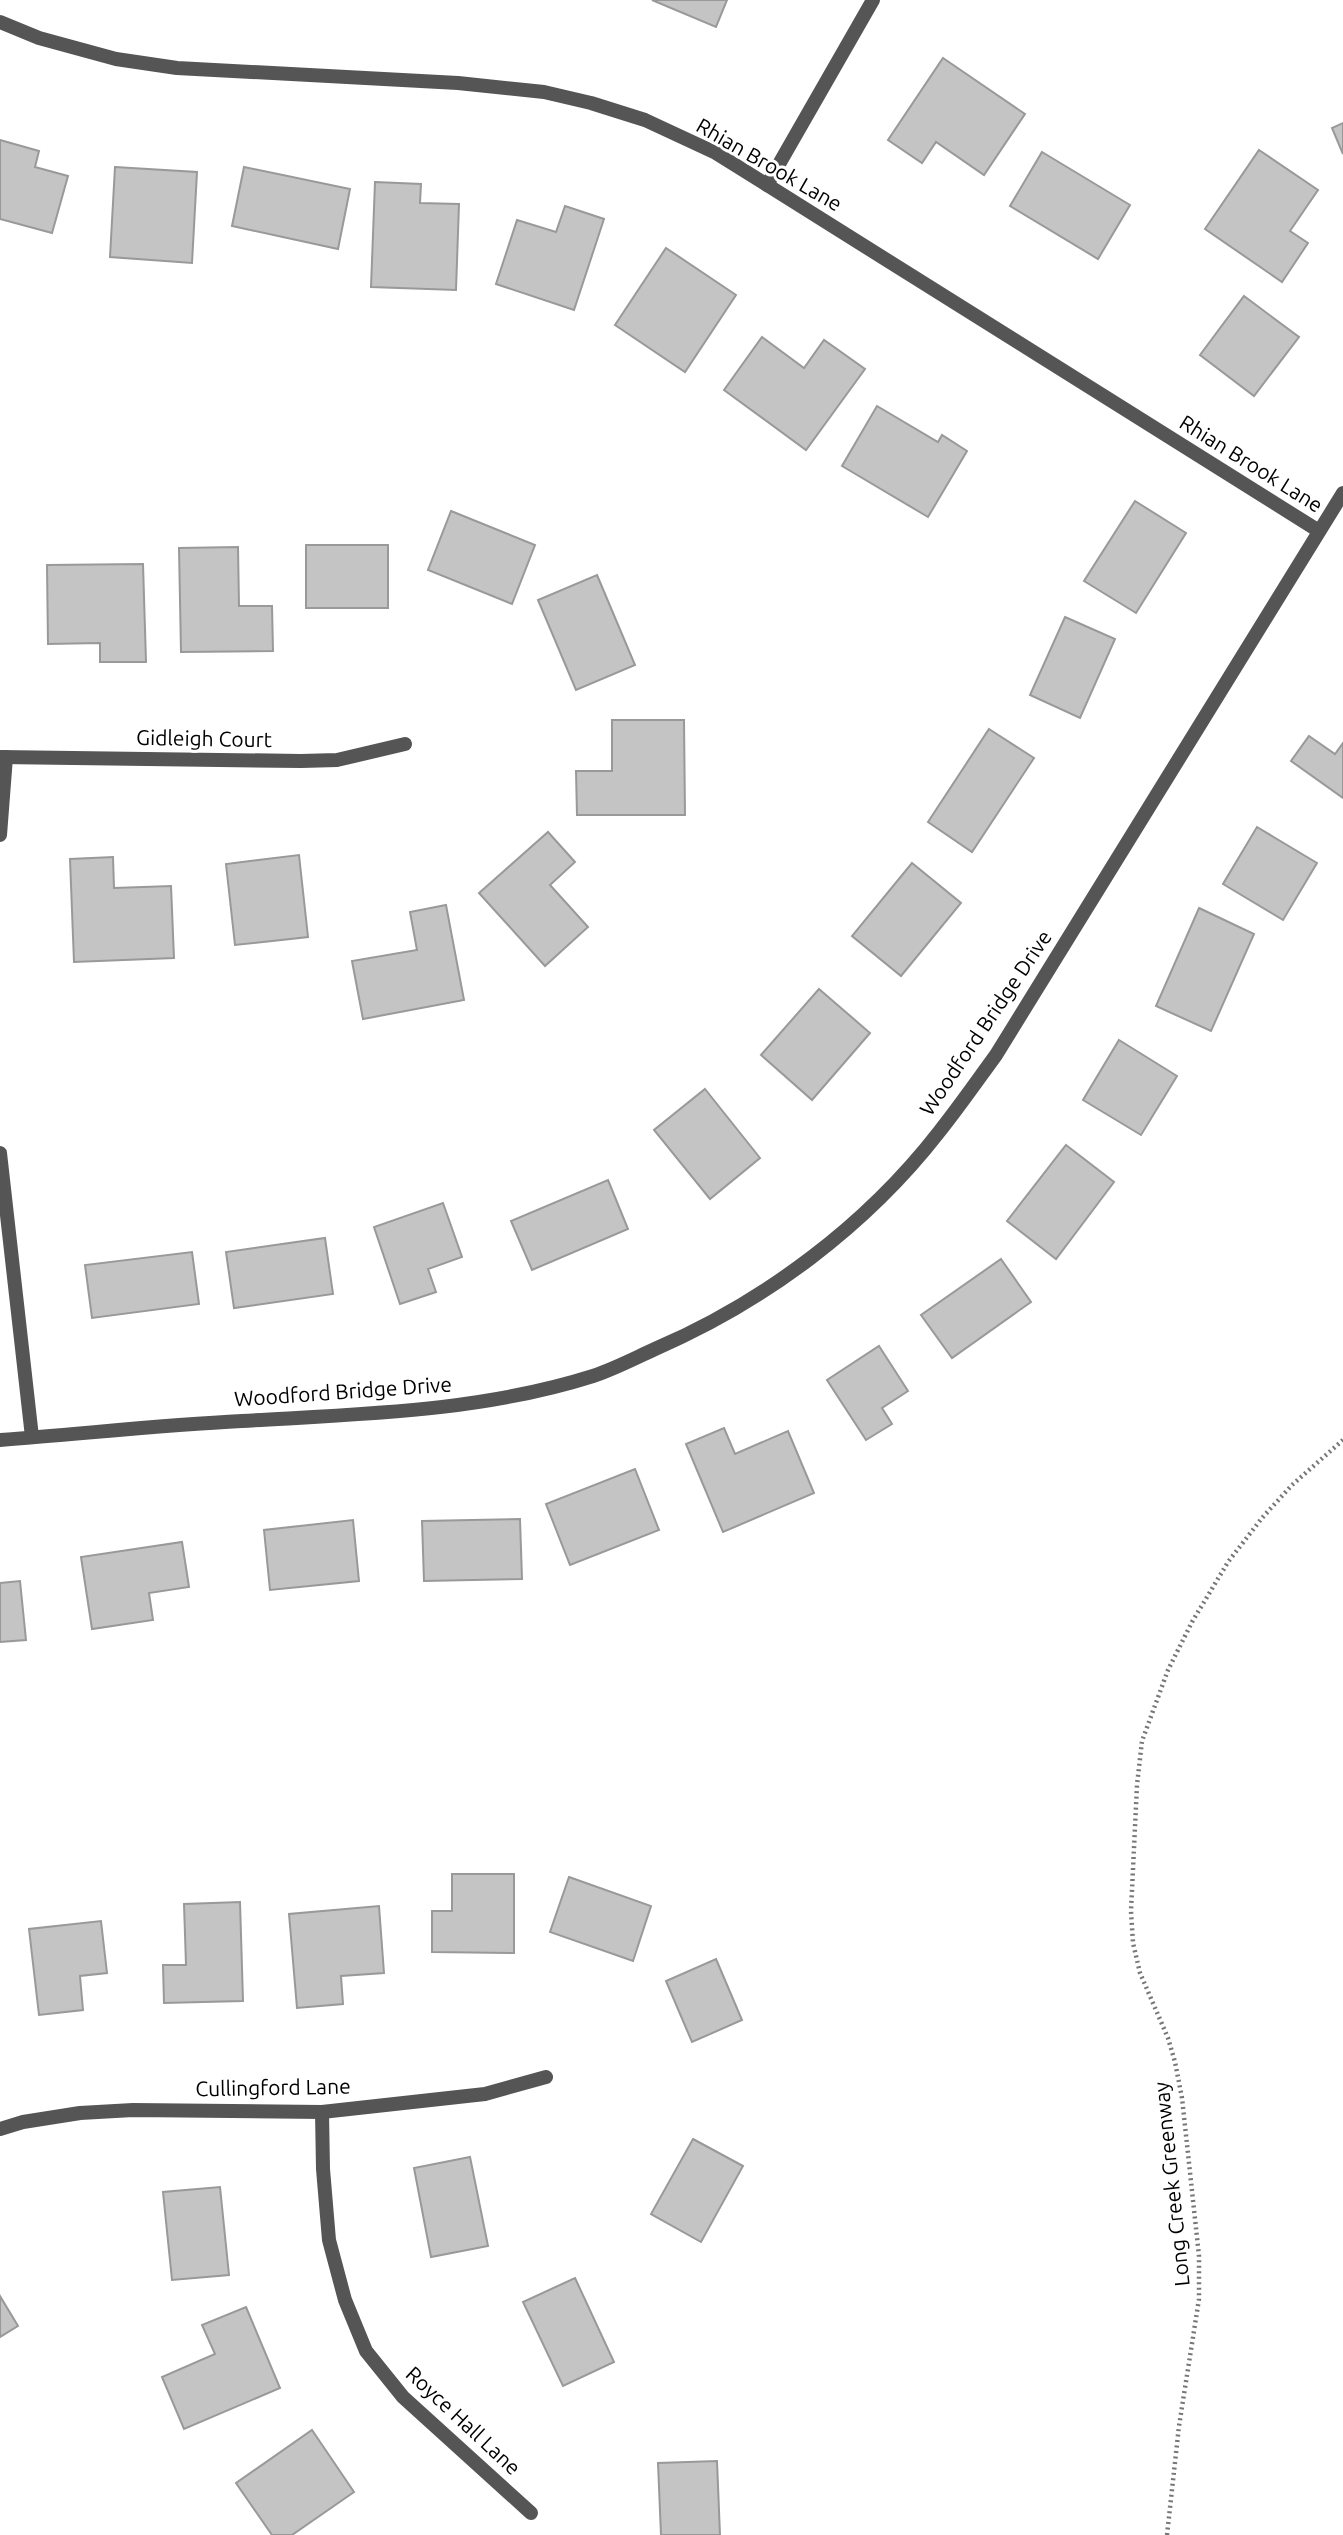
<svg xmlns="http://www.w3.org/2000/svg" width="1343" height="2535" viewBox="0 0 1343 2535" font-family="Ubuntu,sans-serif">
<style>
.building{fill:#c4c4c4;stroke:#999;stroke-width:2}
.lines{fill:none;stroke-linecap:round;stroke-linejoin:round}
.path{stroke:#777;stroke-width:4.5;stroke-dasharray:2 3.5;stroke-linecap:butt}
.minor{stroke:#555;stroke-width:14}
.labels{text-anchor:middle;stroke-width:6;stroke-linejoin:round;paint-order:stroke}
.street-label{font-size:21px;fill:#000;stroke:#fff}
</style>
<rect width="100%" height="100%" fill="#fff"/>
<g class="building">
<path d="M652 0H727L716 27Z"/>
<path d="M943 58 1025 114 984 175 936 142 922 163 888 140Z"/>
<path d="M1343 123V154L1332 128Z"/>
<path d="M0 140 39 151 35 167 68 176 52 233 0 219Z"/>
<path d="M1259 150 1318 190 1290 231 1308 243 1282 282 1205 229Z"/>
<path d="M1042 152 1130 205 1098 259 1010 206Z"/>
<path d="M115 167 197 172 192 263 110 257Z"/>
<path d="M244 167 350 189 338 249 232 226Z"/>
<path d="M375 182 421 184 420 203 459 204 456 290 371 287Z"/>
<path d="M565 206 604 219 574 310 496 284 517 220 556 232Z"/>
<path d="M666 248 736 295 685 372 615 325Z"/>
<path d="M1244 296 1299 337 1254 396 1200 355Z"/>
<path d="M762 337 804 368 824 340 865 369 806 450 724 390Z"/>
<path d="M877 406 938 442 942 435 967 451 928 517 842 466Z"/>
<path d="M1135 501 1186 533 1136 613 1084 581Z"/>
<path d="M451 511 535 545 512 604 428 570Z"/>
<rect x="306" y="545" width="82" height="63"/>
<path d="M238 547 239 606H272L273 651 181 652 179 548Z"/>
<path d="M143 564 146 662H100V643L48 644 47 565Z"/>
<path d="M597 575 635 665 576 690 538 600Z"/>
<path d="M1065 617 1115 639 1080 718 1030 695Z"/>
<path d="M612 720H684L685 815H577L576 771H612Z"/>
<path d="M989 729 1034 758 972 852 928 822Z"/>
<path d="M1309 736 1335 754 1343 743V798L1291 761Z"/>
<path d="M1257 827 1317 863 1283 920 1223 884Z"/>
<path d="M548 832 575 862 550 885 588 927 545 966 479 893Z"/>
<path d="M299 855 308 937 235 945 226 864Z"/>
<path d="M113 857 114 888 171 886 174 958 74 962 70 859Z"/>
<path d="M912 863 961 903 901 976 852 936Z"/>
<path d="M446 905 464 1000 363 1019 352 961 417 950 410 912Z"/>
<path d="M1199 908 1254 934 1211 1031 1156 1006Z"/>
<path d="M819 989 870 1033 812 1100 761 1055Z"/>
<path d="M1119 1040 1177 1076 1141 1135 1083 1100Z"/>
<path d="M705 1089 760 1158 710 1199 654 1130Z"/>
<path d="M1066 1145 1114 1182 1056 1259 1007 1221Z"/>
<path d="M608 1180 628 1229 532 1270 511 1221Z"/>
<path d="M443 1203 462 1257 428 1269 436 1292 400 1304 374 1227Z"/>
<path d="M325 1238 333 1294 234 1308 226 1252Z"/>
<path d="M192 1252 199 1304 92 1318 85 1265Z"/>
<path d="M1001 1259 1031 1302 952 1358 921 1315Z"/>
<path d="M879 1346 908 1391 882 1408 892 1424 866 1440 827 1380Z"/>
<path d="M724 1428 735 1454 788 1431 814 1493 723 1532 686 1444Z"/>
<path d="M635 1469 659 1530 570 1565 546 1504Z"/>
<path d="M520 1519 522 1579 424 1581 422 1521Z"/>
<path d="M353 1520 359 1581 270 1590 264 1530Z"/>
<path d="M182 1542 189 1587 149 1593 153 1620 92 1629 81 1557Z"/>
<path d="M20 1581 26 1640 0 1642V1583Z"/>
<path d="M452 1874H514V1953L432 1952V1911H452Z"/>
<path d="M569 1877 651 1906 633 1961 550 1932Z"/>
<path d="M240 1902 243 2001 164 2003 163 1965H186L184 1904Z"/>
<path d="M379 1906 384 1973 341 1976 343 2004 297 2008 289 1914Z"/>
<path d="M101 1921 107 1973 80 1976 83 2010 39 2015 29 1929Z"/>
<path d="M716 1959 742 2020 692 2042 666 1981Z"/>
<path d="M693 2139 743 2166 701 2242 651 2214Z"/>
<path d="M470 2157 488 2246 431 2257 414 2168Z"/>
<path d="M220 2187 229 2275 172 2280 163 2192Z"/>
<path d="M575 2278 614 2362 563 2386 523 2302Z"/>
<path d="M0 2296 18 2326 0 2337Z"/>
<path d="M246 2307 280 2388 184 2429 162 2377 215 2354 202 2325Z"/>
<path d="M312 2430 354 2492 292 2535H272L236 2483Z"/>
<path d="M717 2461 720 2535H661L658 2463Z"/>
</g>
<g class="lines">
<path class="path" d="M1167 2535 1179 2426 1199 2299V2256L1182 2098 1175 2062 1168 2038 1140 1973 1133 1943 1131 1911 1137 1785 1142 1741 1168 1670 1192 1622 1228 1562 1262 1518 1292 1485 1343 1440"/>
<g class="minor">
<path d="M0 22 39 38 116 59 177 68 458 83 544 92 591 103 645 120 716 153 1319 531"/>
<path d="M767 185 873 0"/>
<path d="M0 757 301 761 337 760 405 744"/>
<path d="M0 835 6 757"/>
<path d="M0 1153 32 1437"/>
<path d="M0 1440C81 1434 161 1425 242 1421 359 1414 480 1412 593 1376 614 1369 635 1358 655 1349 764 1302 866 1226 939 1132 959 1107 977 1081 996 1055L1343 493"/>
<path d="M322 2112 323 2169 329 2240 345 2300 366 2351 403 2397 531 2513"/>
<path d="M0 2129 23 2122 80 2113 133 2110 322 2112 485 2094 546 2077"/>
</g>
</g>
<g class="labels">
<g class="street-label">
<text transform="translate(769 165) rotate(30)" y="7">Rhian Brook Lane</text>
<text transform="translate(1251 464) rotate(32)" y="7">Rhian Brook Lane</text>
<text transform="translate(204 739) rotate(1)" y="7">Gidleigh Court</text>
<text transform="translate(986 1023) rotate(-56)" y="7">Woodford Bridge Drive</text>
<text transform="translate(343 1392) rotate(-4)" y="7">Woodford Bridge Drive</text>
<text transform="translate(273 2088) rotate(-1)" y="7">Cullingford Lane</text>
<text transform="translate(1172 2184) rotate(-96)" y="7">Long Creek Greenway</text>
<text transform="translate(463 2421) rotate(43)" y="7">Royce Hall Lane</text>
</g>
</g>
</svg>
